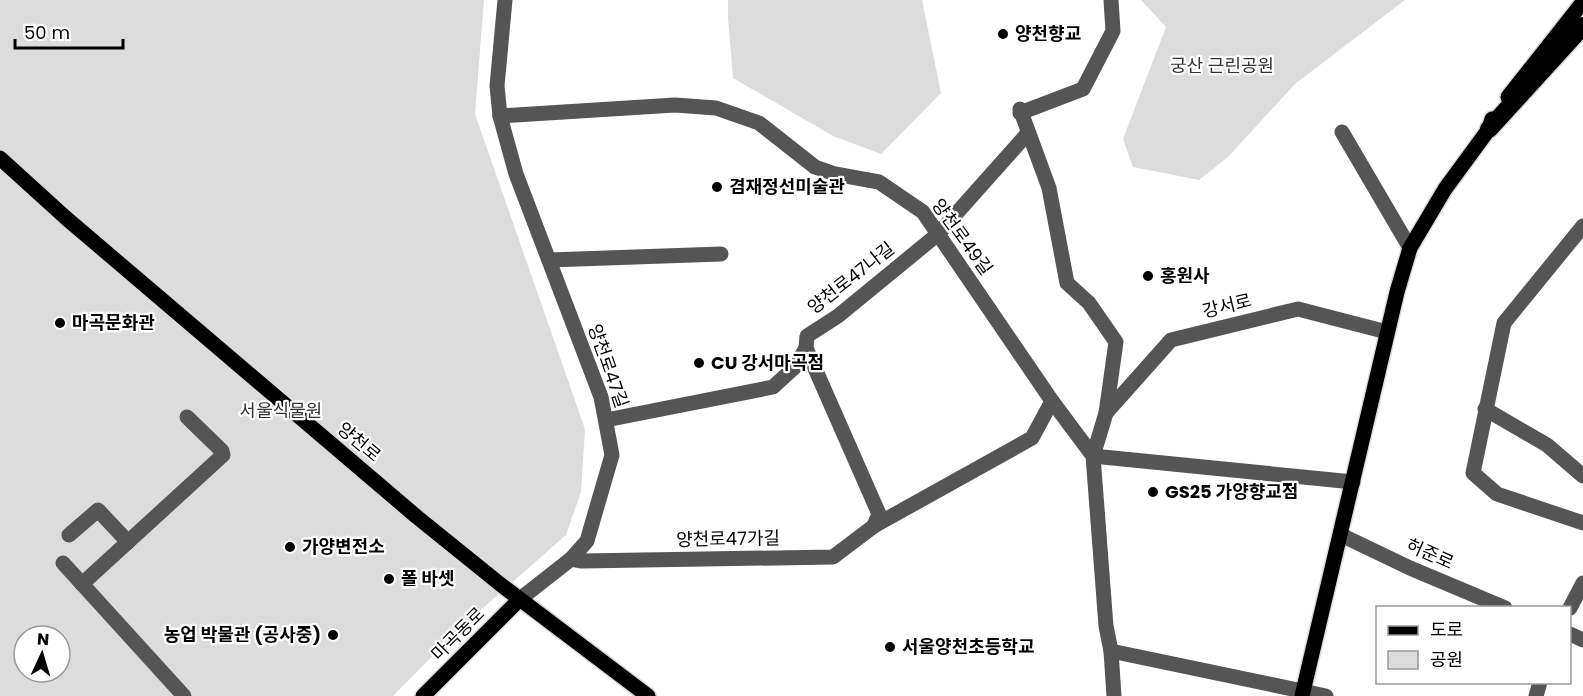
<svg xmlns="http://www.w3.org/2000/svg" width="1583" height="696" viewBox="0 0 1583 696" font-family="Poppins,'Noto Sans KR',sans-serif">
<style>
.green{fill:#dcdcdc;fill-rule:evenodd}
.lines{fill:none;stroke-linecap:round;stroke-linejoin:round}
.major-casing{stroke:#dbdbdb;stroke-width:18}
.highway-casing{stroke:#dbdbdb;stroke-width:21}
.minor{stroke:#555;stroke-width:15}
.major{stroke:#000;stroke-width:15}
.highway{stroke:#000;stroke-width:18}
.poi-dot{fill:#000;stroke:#fff;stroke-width:2}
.labels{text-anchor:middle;stroke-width:4.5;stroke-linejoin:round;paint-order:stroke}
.poi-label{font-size:18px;font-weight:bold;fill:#000;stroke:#fff;text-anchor:start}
.park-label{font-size:18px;fill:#333;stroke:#fff}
.street-label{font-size:18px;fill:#000;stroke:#fff}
</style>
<rect width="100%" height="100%" fill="#fff"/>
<g class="green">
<path d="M0 0H484L475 114 585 429 581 492 566 535 458 630 393 696H0ZM24 636H60V672H24Z"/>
<path d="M728 0H922L941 93 881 154 833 136 733 78 728 18Z"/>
<path d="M1141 0H1405L1295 84 1228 157 1199 180 1133 167 1123 139 1166 27Z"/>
</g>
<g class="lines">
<g class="major-casing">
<g id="major">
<path d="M1508 97 1583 2"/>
<path d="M0 158 66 218 417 517 500 584 648 696"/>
<path d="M423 696 520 599"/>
<path d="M1302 696 1397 292 1410 248 1445 189 1489 129 1492 119"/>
</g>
</g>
<g class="highway-casing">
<path id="highway" d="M1489 129 1583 26"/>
</g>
<g class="minor">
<path d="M505 0 497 86 500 116 516 174 601 397 612 455 587 541 571 559 520 599"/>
<path d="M1020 109 1049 188 1067 283 1089 303 1116 342 1106 413 1093 456 1353 482"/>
<path d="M1020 113 1083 89 1113 31 1111 0"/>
<path d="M500 116 675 105 716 108 759 123 815 167 835 174 879 182 923 212 1052 401 1093 456 1106 626 1111 651 1114 696"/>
<path d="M1342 132 1410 248"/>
<path d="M1583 226 1504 323 1473 473 1497 494 1583 523"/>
<path d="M549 260 721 254"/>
<path d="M806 348 879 514 874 526"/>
<path d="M1485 409 1547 445 1583 476"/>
<path d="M1106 413 1171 340 1298 309 1387 332"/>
<path d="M606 420 773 387 796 366 806 348 807 336 838 316 938 234 1028 133"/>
<path d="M69 535 98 510 128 542"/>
<path d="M1341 535 1410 568 1505 608"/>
<path d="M571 559 582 561 833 557 874 526 1032 438 1052 401"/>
<path d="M63 563 184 696"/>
<path d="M82 584 223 455 222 451 187 417"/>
<path d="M1570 608 1583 583"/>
<path d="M1570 634 1583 640"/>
<path d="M1111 651 1326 696"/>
<path d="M1536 696 1540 682"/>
</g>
<use href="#major" class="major"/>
<use href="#highway" class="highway"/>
</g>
<g class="poi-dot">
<circle cx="1003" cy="34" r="6"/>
<circle cx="717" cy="187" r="6"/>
<circle cx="1148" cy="276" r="6"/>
<circle cx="60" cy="323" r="6"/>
<circle cx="699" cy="363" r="6"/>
<circle cx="1153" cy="492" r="6"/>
<circle cx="290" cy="547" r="6"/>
<circle cx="389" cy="579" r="6"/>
<circle cx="333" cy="635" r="6"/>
<circle cx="890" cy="647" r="6"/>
</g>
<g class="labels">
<g class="poi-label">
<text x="1015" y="40">양천향교</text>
<text x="729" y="193">겸재정선미술관</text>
<text x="1160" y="282">홍원사</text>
<text x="72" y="329">마곡문화관</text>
<text x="711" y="369">CU 강서마곡점</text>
<text x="1165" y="498">GS25 가양향교점</text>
<text x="302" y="553">가양변전소</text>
<text x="401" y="585">폴 바셋</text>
<text x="321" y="641" text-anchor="end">농업 박물관 (공사중)</text>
<text x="902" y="653">서울양천초등학교</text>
</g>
<g class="park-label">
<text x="1222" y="72">궁산 근린공원</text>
<text x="281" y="417">서울식물원</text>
</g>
<g class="street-label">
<text transform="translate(962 237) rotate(54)" y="6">양천로49길</text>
<text transform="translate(851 278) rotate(-38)" y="6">양천로47나길</text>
<text transform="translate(1227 306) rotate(-14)" y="6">강서로</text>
<text transform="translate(608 366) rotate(71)" y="6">양천로47길</text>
<text transform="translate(359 442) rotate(40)" y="6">양천로</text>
<text transform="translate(728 539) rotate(-1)" y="6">양천로47가길</text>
<text transform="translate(1430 554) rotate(24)" y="6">허준로</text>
<text transform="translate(458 634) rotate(-45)" y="6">마곡동로</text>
</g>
</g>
<rect x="1376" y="606" width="195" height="78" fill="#ffffff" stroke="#999999" stroke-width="1.5"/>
<rect x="1388" y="626" width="30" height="9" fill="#000000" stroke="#999999" stroke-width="1.5"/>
<text x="1430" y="636" font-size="18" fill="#000000">도로</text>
<rect x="1388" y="651" width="30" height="18" fill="#dcdcdc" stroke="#999999" stroke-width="1.5"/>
<text x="1430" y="666" font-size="18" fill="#000000">공원</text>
<g transform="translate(42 654) rotate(4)"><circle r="28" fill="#ffffff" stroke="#999999" stroke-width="1.5"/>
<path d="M0-4.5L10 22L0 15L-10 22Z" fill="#000000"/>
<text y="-9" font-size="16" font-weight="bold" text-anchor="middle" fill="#000000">N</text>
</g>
<path d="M15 39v9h108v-9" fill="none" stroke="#000000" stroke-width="3"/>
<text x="24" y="39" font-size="18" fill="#000000" stroke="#ffffff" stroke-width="4.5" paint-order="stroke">50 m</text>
</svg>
